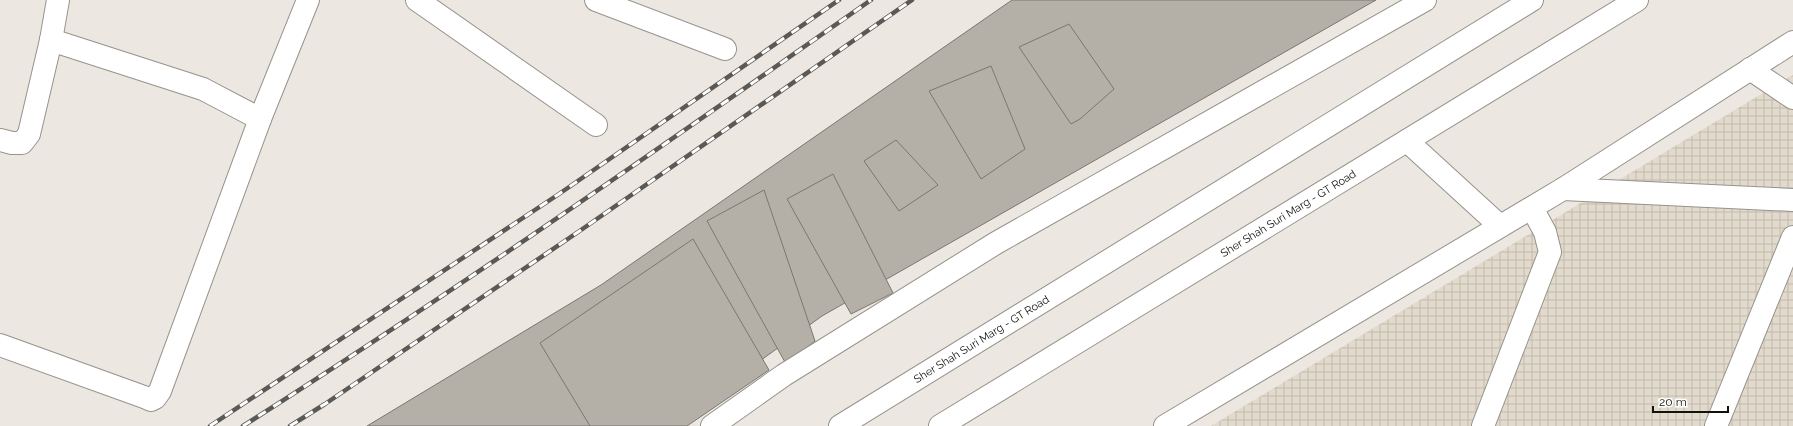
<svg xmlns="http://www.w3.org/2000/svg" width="1793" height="426" viewBox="0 0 1793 426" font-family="Raleway,sans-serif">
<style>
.industrial{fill:url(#industrial-grid)}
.building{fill:#b4b0a8;stroke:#7b7770}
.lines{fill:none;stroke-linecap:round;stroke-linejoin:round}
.minor-casing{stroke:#97938c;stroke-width:24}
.major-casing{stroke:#97938c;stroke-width:24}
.minor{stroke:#fff;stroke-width:22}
.major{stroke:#fff;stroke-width:22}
.rail-casing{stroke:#5b5955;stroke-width:4.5}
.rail{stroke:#fff;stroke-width:3;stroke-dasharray:9;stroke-linecap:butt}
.labels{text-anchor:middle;stroke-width:3.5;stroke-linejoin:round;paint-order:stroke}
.street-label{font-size:11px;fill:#12110e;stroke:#fff}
</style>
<defs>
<pattern id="industrial-grid" width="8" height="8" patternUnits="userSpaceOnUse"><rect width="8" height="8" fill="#e2dacc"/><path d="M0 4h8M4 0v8" fill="none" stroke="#c1baae"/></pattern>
</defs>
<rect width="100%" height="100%" fill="#ece7e0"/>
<path class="industrial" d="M1793 75V426H1211Z"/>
<g class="building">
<path d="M1012 0H1376L822 316 670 426H367L601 285Z"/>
<path d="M1069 24 1114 89 1080 119 1071 124 1019 47Z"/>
<path d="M991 66 1025 149 981 179 929 91Z"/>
<path d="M896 140 938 185 899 211 864 161Z"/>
<path d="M833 174 893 293 851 314 787 199Z"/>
<path d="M764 190 815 341 786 364 707 221Z"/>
<path d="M693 239 769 370 687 426H590L540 343Z"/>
</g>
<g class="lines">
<g class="minor-casing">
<g id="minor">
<path d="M417 0 596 125"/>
<path d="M596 0 725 49"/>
<path d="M51 40 203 89 260 119"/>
<path d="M1750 69 1793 98"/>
<path d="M0 140 12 143H22L29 134 51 40 58 0"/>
<path d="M1407 141 1500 226"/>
<path d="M1563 189 1793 200"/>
<path d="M0 345 144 397 151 400 155 398 160 391 260 119 308 0"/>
<path d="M712 426 784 375 996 243 1425 0"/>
<path d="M1165 426 1563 189 1793 42"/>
<path d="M1483 426 1550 252 1545 232 1532 208"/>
<path d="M1716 426 1793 237"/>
</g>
</g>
<g class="major-casing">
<g id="major">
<path id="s1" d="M840 426 1532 0"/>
<path id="s2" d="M940 426 1637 0"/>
</g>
</g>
<use href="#minor" class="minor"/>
<use href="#major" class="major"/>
<g class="rail-casing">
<g id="rail">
<path d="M210 426 559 194 839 0"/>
<path d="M243 426C457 290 664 145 871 0"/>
<path d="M290 426 325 404 581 230 912 0"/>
</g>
</g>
<use href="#rail" class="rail"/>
</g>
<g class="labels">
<g class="street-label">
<text dy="4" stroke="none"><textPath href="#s2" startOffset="408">Sher Shah Suri Marg - GT Road</textPath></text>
<text dy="4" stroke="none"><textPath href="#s1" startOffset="166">Sher Shah Suri Marg - GT Road</textPath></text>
</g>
</g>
<path d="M1653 406v6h75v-6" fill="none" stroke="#12110e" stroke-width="2"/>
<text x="1659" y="406" font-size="12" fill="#12110e" stroke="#ffffff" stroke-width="3" paint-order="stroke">20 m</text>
</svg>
